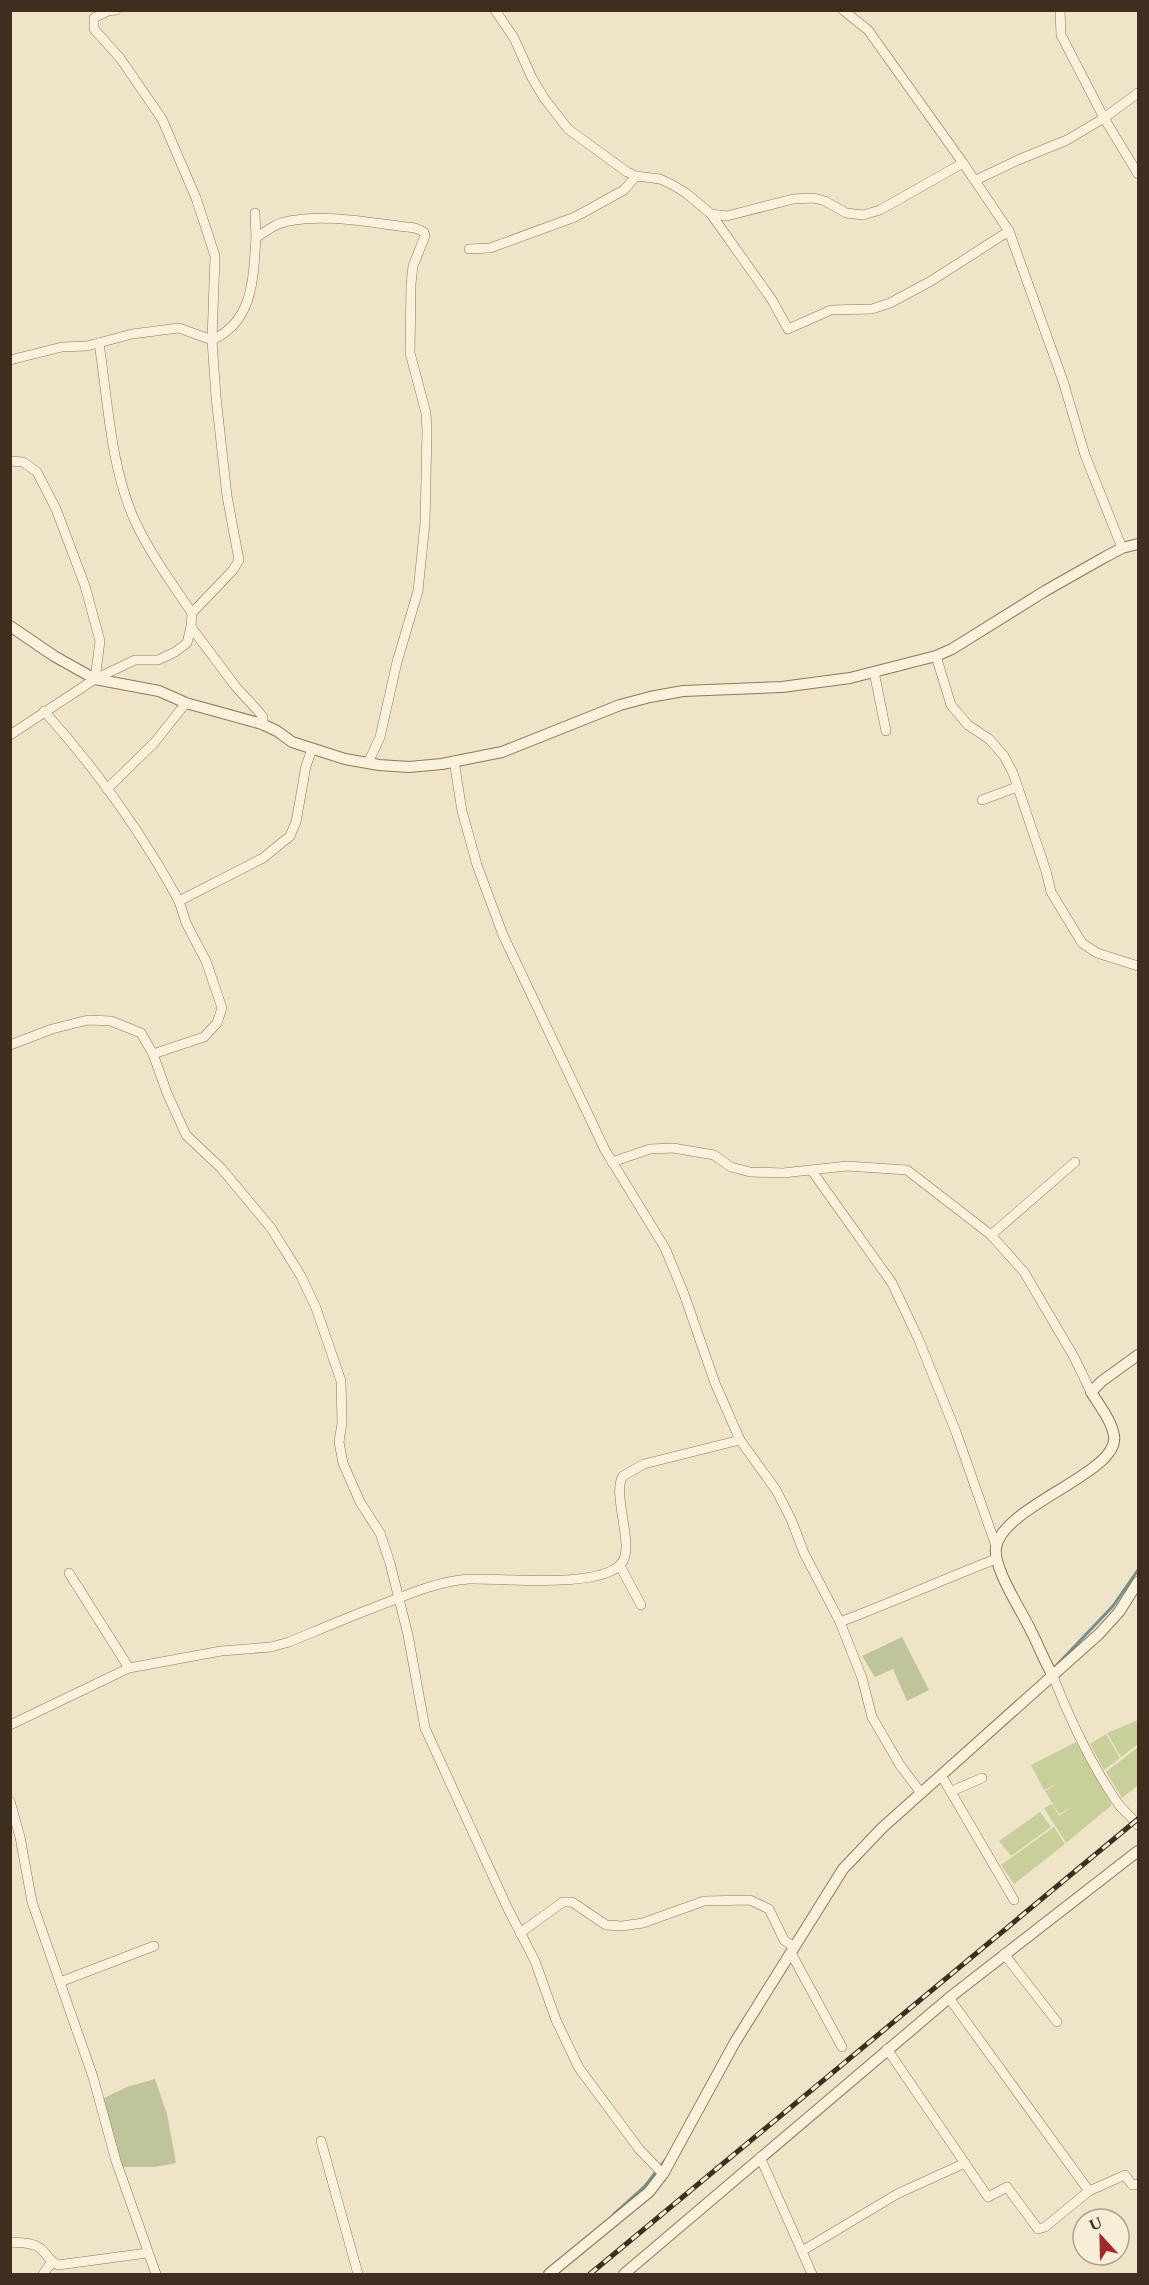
<svg xmlns="http://www.w3.org/2000/svg" width="1149" height="2285" viewBox="0 0 1149 2285" font-family="Spectral,serif">
<style>
.green{fill:#c9cf9b}
.cemetery{fill:#bfc49a}
.lines{fill:none;stroke-linecap:round;stroke-linejoin:round}
.stream{stroke:#6f938a;stroke-width:3}
.minor-casing{stroke:#8d765c;stroke-width:10}
.tertiary-casing{stroke:#8d765c;stroke-width:12}
.minor{stroke:#faf1dc;stroke-width:9}
.tertiary{stroke:#faf1dc;stroke-width:10}
.rail-casing{stroke:#3d2e20;stroke-width:5}
.rail{stroke:#f7eed8;stroke-width:3;stroke-dasharray:9;stroke-linecap:butt}
</style>
<rect width="100%" height="100%" fill="#f0e4c8"/>
<g class="green">
<path d="M1138 1720V1744L1121 1757 1107 1733Z"/>
<path d="M1106 1734 1120 1758 1104 1770 1090 1744Z"/>
<path d="M1076 1742 1112 1805 1066 1843 1044 1808 1052 1804 1059 1816 1072 1807 1059 1814 1045 1791 1059 1783 1044 1790 1031 1765Z"/>
<path d="M1138 1747V1785L1122 1798 1106 1772Z"/>
<path d="M1040 1812 1051 1827 1011 1856 999 1841Z"/>
<path d="M1054 1827 1065 1844 1014 1884 1001 1865Z"/>
</g>
<g class="cemetery">
<path d="M902 1637 929 1690 907 1701 893 1669 875 1677 862 1656Z"/>
<path d="M155 2079 167 2114 176 2163 155 2167H123L102 2099 127 2087Z"/>
</g>
<g class="lines">
<g class="stream">
<path d="M1054 1668 1113 1606 1138 1570"/>
<path d="M614 2214 645 2186 667 2158"/>
</g>
<g class="minor-casing">
<g id="minor">
<path d="M495 10 514 38 532 78 544 98 568 129 627 172 636 176 660 179 671 184 686 193 711 214 727 216 793 199 814 198 825 201 846 213 863 215 880 210 963 163 1009 231 1063 381 1085 455 1122 548"/>
<path d="M843 10 868 30 963 163"/>
<path d="M1138 93 1104 118 1138 174"/>
<path d="M976 180 1018 160 1067 140 1104 118 1061 35 1060 10"/>
<path d="M255 213 256 238"/>
<path d="M711 214 772 300 788 329 831 310 872 309 890 303 931 281 1009 231"/>
<path d="M469 249 490 248 575 217 624 190 636 176"/>
<path d="M99 343C108 401 110 464 134 519 149 552 171 582 192 613"/>
<path d="M10 360 62 347 87 346 132 334 179 328 212 340C254 321 253 278 256 238 266 231 276 223 289 221 329 213 375 224 415 228L424 232 425 236 413 266 411 284 410 353 426 413 427 431 425 523 418 591 397 662 380 737 368 763"/>
<path d="M10 461 23 462 37 472 56 509 85 586 100 641 95 679"/>
<path d="M191 627 236 687 259 712 263 717V725"/>
<path d="M936 656 951 705 968 725 989 739 1004 756 1013 773 1046 871 1051 892 1082 943 1097 953 1138 966"/>
<path d="M874 672 886 731"/>
<path d="M44 711C96 769 142 833 179 901"/>
<path d="M10 735 95 679 135 660H158L175 652 187 643 191 627 192 613 233 570 239 560 227 496 216 397 212 340 215 256 196 198 162 119 120 58 94 29V18L108 11 116 10"/>
<path d="M454 761 462 811 477 865 503 935 605 1150 665 1248 684 1294 715 1383 740 1440 776 1490 791 1519 804 1553 840 1622C893 1602 944 1579 996 1559"/>
<path d="M107 789 154 743 186 703"/>
<path d="M982 800 1017 787"/>
<path d="M10 1045 52 1029 88 1020 111 1021 141 1033 153 1054 167 1093 186 1135 221 1168 271 1228 301 1276 316 1308 341 1381 342 1423 339 1442 343 1463 360 1502 380 1533 390 1563 408 1635 425 1728 507 1907 535 1961 556 2020 579 2068 639 2149 663 2174"/>
<path d="M153 1054 204 1037 217 1023 222 1008 206 961 186 923 179 901 263 858 290 836 296 822 306 766 312 749"/>
<path d="M612 1162 650 1149 673 1148 714 1155 731 1167 750 1172 783 1173 847 1166 907 1170 991 1235 1024 1272 1074 1357 1091 1392"/>
<path d="M812 1171 892 1283 918 1338 956 1432 996 1546"/>
<path d="M991 1235 1075 1162"/>
<path d="M620 1566 641 1605"/>
<path d="M69 1573 129 1668"/>
<path d="M840 1622 862 1678 872 1717 900 1765 921 1793"/>
<path d="M1053 1676C1070 1720 1092 1766 1119 1805 1125 1812 1132 1818 1138 1825"/>
<path d="M10 1725 129 1668 221 1651 271 1647 289 1642C323 1628 356 1614 391 1601 416 1591 442 1581 469 1579 503 1578 599 1589 621 1564 636 1548 611 1494 623 1476L644 1464 740 1440"/>
<path d="M941 1775 1014 1900"/>
<path d="M952 1791 982 1778"/>
<path d="M10 1801 20 1837 32 1902 93 2077 116 2161 156 2274"/>
<path d="M520 1933 563 1902H572L606 1925 622 1926 643 1923 704 1901 750 1900 769 1909 784 1940 794 1947"/>
<path d="M791 1953 842 2047"/>
<path d="M1004 1954 1057 2022"/>
<path d="M60 1982 154 1946"/>
<path d="M949 1998 1089 2191"/>
<path d="M887 2049 988 2197 1007 2187 1038 2229 1045 2227 1089 2191 1125 2175 1132 2185 1138 2184"/>
<path d="M321 2141 358 2274"/>
<path d="M760 2157 812 2274"/>
<path d="M10 2242C19 2243 32 2242 40 2248 47 2254 49 2261 58 2265L147 2253"/>
<path d="M802 2251 897 2194 965 2163"/>
<path d="M43 2274 52 2262"/>
</g>
</g>
<g class="tertiary-casing">
<g id="tertiary">
<path d="M10 626 54 656 95 679 159 691 186 703 262 724 277 731 292 742 345 759 379 765 409 767 442 764 502 752 620 705 650 697 683 691 782 687 850 678 936 656 952 649 1045 591 1105 557 1122 548 1138 544"/>
<path d="M1053 1676C1044 1661 1039 1646 1031 1631 1022 1611 993 1569 996 1548 1001 1506 1120 1473 1114 1436 1112 1421 1099 1405 1091 1392L1102 1381 1138 1355"/>
<path d="M549 2274 649 2192 663 2174 735 2042 843 1869 882 1828 1099 1634 1119 1612 1138 1582"/>
<path d="M624 2274 949 1998 1138 1851"/>
</g>
</g>
<use href="#minor" class="minor"/>
<use href="#tertiary" class="tertiary"/>
<g class="rail-casing">
<path id="rail" d="M590 2274 1138 1819"/>
</g>
<use href="#rail" class="rail"/>
</g>
<rect width="1149" height="2285" fill="none" stroke="#3d2e20" stroke-width="24"/>
<g transform="translate(1101 2237) rotate(338)"><circle r="28" fill="#f7eed8" stroke="#ada18e" stroke-width="1.5"/>
<path d="M0-4.5L10 22L0 15L-10 22Z" fill="#9e2a2b"/>
<text y="-9" font-size="16" font-weight="bold" text-anchor="middle" fill="#3d2e20">U</text>
</g>
</svg>
